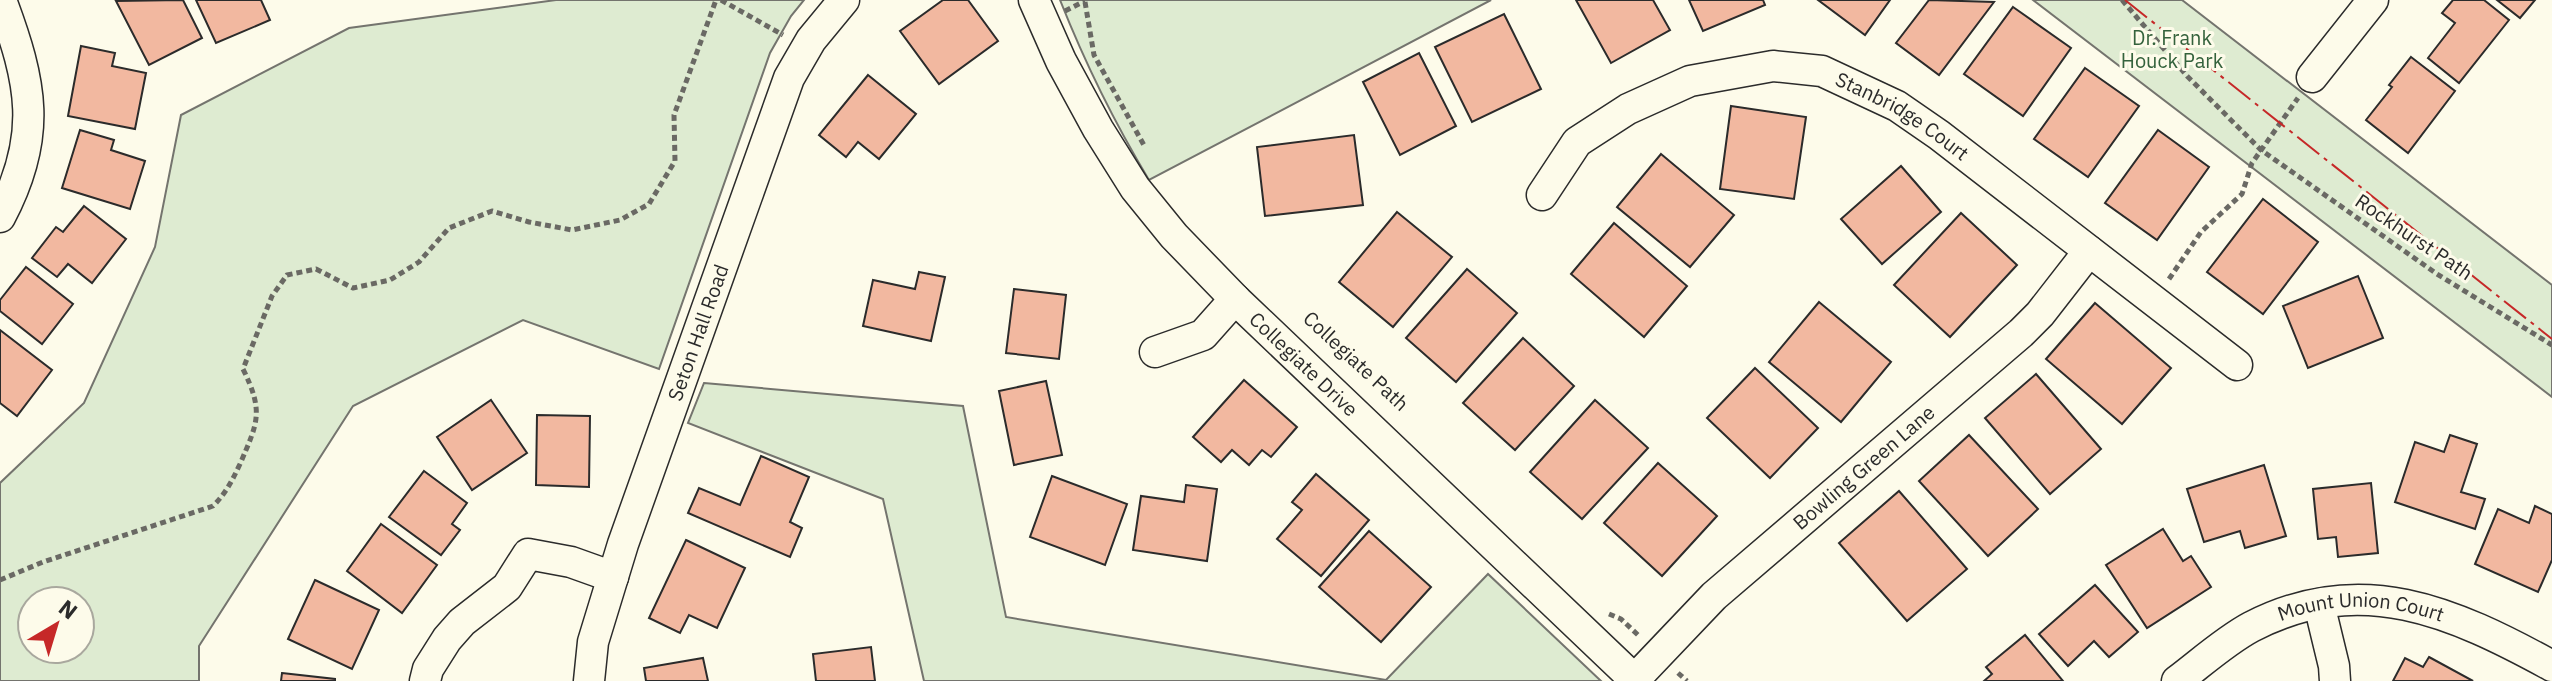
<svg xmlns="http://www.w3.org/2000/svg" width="2552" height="681" viewBox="0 0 2552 681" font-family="'IBM Plex Sans',sans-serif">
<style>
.green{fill:#deebd1;stroke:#74746e;stroke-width:2;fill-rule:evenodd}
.building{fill:#f2b8a0;stroke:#2b2b2b;stroke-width:2}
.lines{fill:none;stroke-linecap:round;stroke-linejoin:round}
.minor-casing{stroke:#2b2b2b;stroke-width:33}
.path{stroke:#6a6964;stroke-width:5;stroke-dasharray:6 4;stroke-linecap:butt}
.minor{stroke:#fdfbea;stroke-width:30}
.power{stroke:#c62828;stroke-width:2;stroke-dasharray:28 6 4 6;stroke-linecap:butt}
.labels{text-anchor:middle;stroke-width:6;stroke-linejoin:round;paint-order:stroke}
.park-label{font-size:20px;fill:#34623c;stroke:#fdfbea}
.street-label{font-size:20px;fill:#2b2b2b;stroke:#fdfbea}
</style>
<rect width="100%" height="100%" fill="#fdfbea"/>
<g class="green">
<path d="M556 0H804L791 16 770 53 659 369 523 320 353 406 199 646V681H0V483L84 403 155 247 181 115 349 28ZM32 601H80V649H32Z"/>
<path d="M1060 0H1491L1149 180C1114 122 1085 63 1060 0Z"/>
<path d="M2033 0H2182L2552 285V397Z"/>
<path d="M704 383 963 406 1006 617 1386 680 1488 574 1601 681H924L883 499 688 423Z"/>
</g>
<g class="building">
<path d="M183 0 202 38 149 65 116 1Z"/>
<path d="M196 0H261L270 20 216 43Z"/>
<path d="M943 0H968L998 41 939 84 900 31Z"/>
<path d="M1576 0H1653L1670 30 1611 63Z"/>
<path d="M1689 0H1763L1765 5 1703 31Z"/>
<path d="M1818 0H1890L1865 35Z"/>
<path d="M1929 0 1994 2 1939 75 1896 43Z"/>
<path d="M2453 0H2484L2509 20 2459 83 2428 58 2455 23 2442 13Z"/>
<path d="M2497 0H2535L2520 18Z"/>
<path d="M2013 7 2071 48 2023 116 1964 74Z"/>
<path d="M1504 14 1541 89 1472 122 1435 47Z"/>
<path d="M81 46 115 53 112 66 146 73 135 129 68 116Z"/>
<path d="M1419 53 1456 126 1400 155 1363 82Z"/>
<path d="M2411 57 2455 91 2408 153 2366 120 2392 87 2389 85Z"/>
<path d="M2085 68 2139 106 2088 177 2034 139Z"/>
<path d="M868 75 916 114 879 159 858 142 846 157 819 135Z"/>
<path d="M1731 106 1806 117 1794 199 1720 189Z"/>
<path d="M80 130 114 140 111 150 145 161 130 209 62 188Z"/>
<path d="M2158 130 2209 167 2157 240 2105 203Z"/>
<path d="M1354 135 1363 205 1265 216 1257 147Z"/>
<path d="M1661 154 1734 215 1690 267 1617 207Z"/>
<path d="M1901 166 1941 212 1882 264 1841 219Z"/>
<path d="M2263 199 2318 242 2263 314 2207 272Z"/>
<path d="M84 206 126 239 92 283 68 264 57 277 32 258 56 227 63 232Z"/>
<path d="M1397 212 1452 257 1393 327 1339 282Z"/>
<path d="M1961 213 2017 265 1950 337 1894 285Z"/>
<path d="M1614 223 1687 286 1644 337 1571 274Z"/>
<path d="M26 267 73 304 42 344 0 311V300Z"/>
<path d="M1467 269 1517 313 1456 382 1406 338Z"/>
<path d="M919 272 945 277 931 341 863 326 873 280 915 289Z"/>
<path d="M2358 276 2383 338 2308 368 2283 306Z"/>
<path d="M1014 289 1066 295 1059 359 1006 353Z"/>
<path d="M1819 302 1891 362 1841 422 1769 362Z"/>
<path d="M2095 303 2171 368 2122 424 2046 359Z"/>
<path d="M0 330 52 370 17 416 0 403Z"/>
<path d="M1523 338 1574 386 1515 450 1463 403Z"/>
<path d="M1755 368 1818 428 1770 478 1707 418Z"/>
<path d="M2036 374 2101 449 2050 494 1985 418Z"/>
<path d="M1244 380 1297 427 1271 457 1262 450 1249 465 1232 450 1221 462 1193 437Z"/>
<path d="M1046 381 1062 455 1014 465 999 391Z"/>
<path d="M491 400 527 453 472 490 437 437Z"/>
<path d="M1595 400 1648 448 1582 519 1530 472Z"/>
<path d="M537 415 590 416 589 487 536 485Z"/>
<path d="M1969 435 2038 509 1988 556 1919 481Z"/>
<path d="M2450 435 2477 444 2461 492 2485 499 2475 529 2395 502 2415 442 2444 452Z"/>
<path d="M761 456 809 477 790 522 802 528 790 557 688 513 699 488 740 505Z"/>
<path d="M1658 463 1717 516 1662 576 1604 523Z"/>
<path d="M2264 465 2286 536 2245 548 2240 531 2204 542 2187 489Z"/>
<path d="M424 471 467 503 452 524 460 530 441 555 389 517Z"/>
<path d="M1316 474 1369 520 1321 576 1277 539 1302 510 1292 502Z"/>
<path d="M1052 476 1127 504 1105 565 1030 537Z"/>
<path d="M2371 483 2378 553 2338 557 2336 537 2318 539 2313 489Z"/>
<path d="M1186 485 1217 489 1207 561 1133 550 1141 496 1184 502Z"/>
<path d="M1899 491 1967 569 1907 621 1839 543Z"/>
<path d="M2535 506 2552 514V560L2538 592 2475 564 2498 509 2529 523Z"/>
<path d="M381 524 437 565 402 613 347 571Z"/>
<path d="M2163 529 2183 561 2191 556 2211 587 2147 628 2106 565Z"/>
<path d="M1369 531 1431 587 1381 642 1319 587Z"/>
<path d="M686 540 745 568 717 628 689 615 680 633 649 618Z"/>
<path d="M315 580 379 610 352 669 288 639Z"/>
<path d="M2095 585 2138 632 2109 657 2094 641 2068 666 2039 634Z"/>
<path d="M2025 635 2063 681H1984L1992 674 1986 667Z"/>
<path d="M871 647 875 681H816L813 654Z"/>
<path d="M2429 657 2473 681H2393L2405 658 2423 667Z"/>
<path d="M703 658 708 681H646L644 668Z"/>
<path d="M282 673 335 679V681H281Z"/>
</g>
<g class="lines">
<g class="minor-casing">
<g id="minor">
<path id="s1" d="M1034 0 1061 61 1098 129 1135 188 1174 236 1235 299 1636 681"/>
<path d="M2312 77 2373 0"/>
<path id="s2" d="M1542 195 1577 142 1628 109 1690 81 1773 66 1822 71 1897 106 1939 135 2237 365"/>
<path d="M0 217C43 136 32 83 1 0"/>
<path d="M1155 352 1203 335 1235 299"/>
<path d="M2319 604 2334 666 2335 681"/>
<path id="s3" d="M1635 679 1714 596 2021 333 2040 314 2089 251"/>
<path d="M425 681 428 669 447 639 462 622 507 587 528 554 571 562 613 577"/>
<path id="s4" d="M589 681 593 642 623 544 789 78 811 40 844 0"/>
<path id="s5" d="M2177 681C2201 663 2225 641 2251 627 2361 570 2453 612 2552 666"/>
</g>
</g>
<g class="path">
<path d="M721 0 783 35"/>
<path d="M2122 0 2187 76 2261 150 2437 274 2552 345"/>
<path d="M1085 2 1094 55 1145 147"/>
<path d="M1065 11 1085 1"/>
<path d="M2169 279 2201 232 2242 194 2252 163 2298 98"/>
<path d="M0 580 43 562 213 506C226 493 232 481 240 464 258 422 264 412 243 369L272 296 287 275 316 269 353 288 390 280 419 262 449 228 492 211 529 222 572 230 620 220 649 204 675 161 674 115 716 0"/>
<path d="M1609 614 1621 619 1639 636"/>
<path d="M1678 673 1687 681"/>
</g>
<use href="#minor" class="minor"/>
<path class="power" d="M2125 0 2552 339"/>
</g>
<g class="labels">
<g class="park-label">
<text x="2172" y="45">Dr. Frank<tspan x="2172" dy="23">Houck Park</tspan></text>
</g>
<g class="street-label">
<text dy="7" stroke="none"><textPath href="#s2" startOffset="418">Stanbridge Court</textPath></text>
<text transform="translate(2414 237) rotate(34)" y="7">Rockhurst Path</text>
<text dy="7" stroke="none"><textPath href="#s4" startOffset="366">Seton Hall Road</textPath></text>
<text transform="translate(1356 361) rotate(43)" y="7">Collegiate Path</text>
<text dy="7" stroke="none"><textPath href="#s1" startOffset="458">Collegiate Drive</textPath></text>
<text dy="7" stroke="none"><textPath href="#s3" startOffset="312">Bowling Green Lane</textPath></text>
<text dy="7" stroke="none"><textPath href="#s5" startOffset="206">Mount Union Court</textPath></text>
</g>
</g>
<g transform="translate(56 625) rotate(38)"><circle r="38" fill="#fdfbea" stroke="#a9a89e" stroke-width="2"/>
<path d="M0-6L14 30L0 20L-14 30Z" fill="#c62828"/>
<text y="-12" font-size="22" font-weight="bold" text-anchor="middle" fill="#2b2b2b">N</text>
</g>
</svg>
